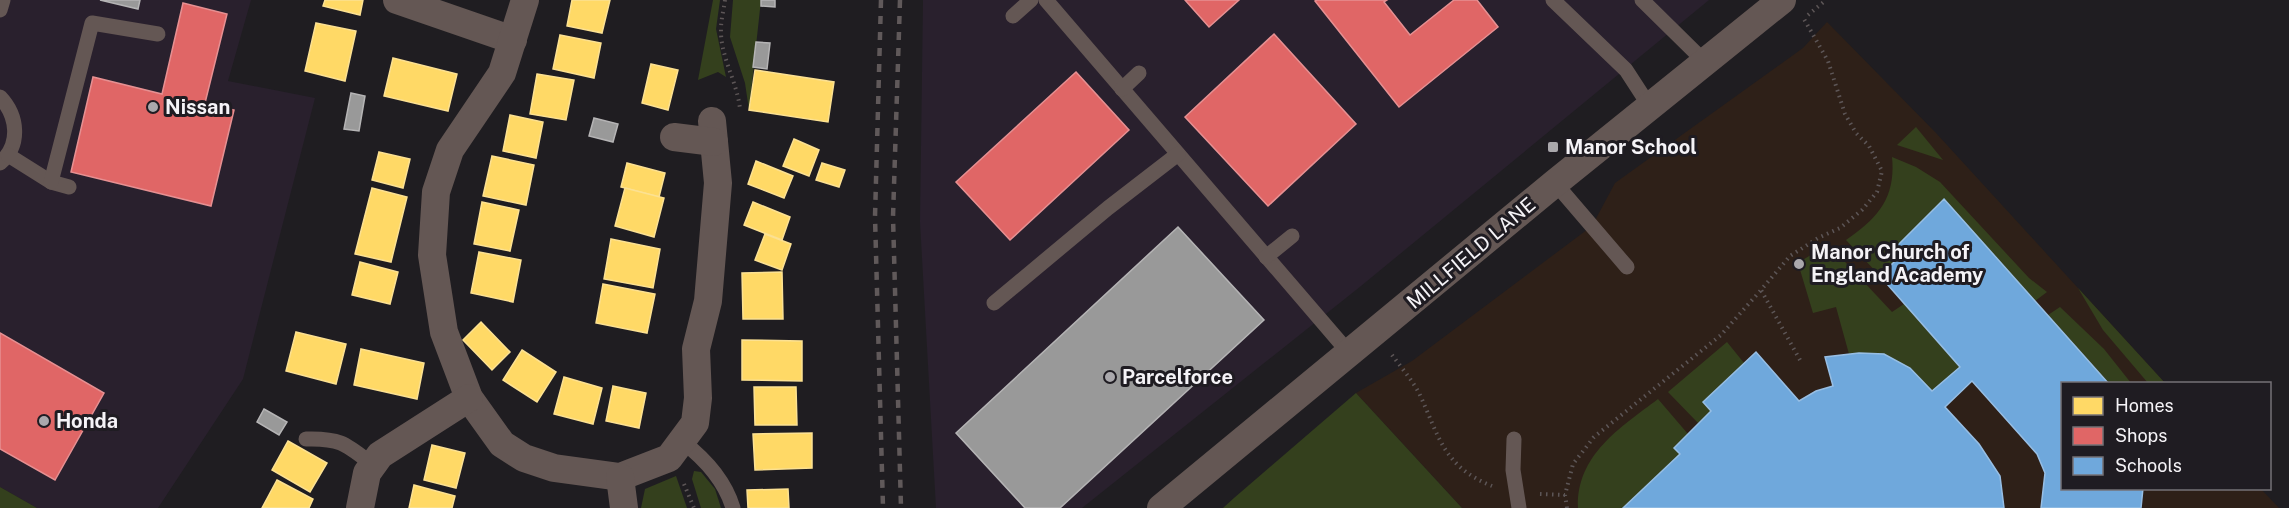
<svg xmlns="http://www.w3.org/2000/svg" width="2289" height="508" viewBox="0 0 2289 508" font-family="'Public Sans',sans-serif">
<style>
.commercial{fill:#29202d}
.education{fill:#2e2018}
.green{fill:#34401d}
.homes{fill:#ffd966;stroke:#fce192;stroke-width:1.5}
.shops{fill:#e06666;stroke:#e69092;stroke-width:1.5}
.schools{fill:#6fa8dc;stroke:#97bee4;stroke-width:1.5}
.industry{fill:#999;stroke:#b5b4b5;stroke-width:1.5}
.lines{fill:none;stroke-linecap:round;stroke-linejoin:round}
.path{stroke:#5d5657;stroke-width:4;stroke-dasharray:1.5 4.5;stroke-linecap:butt}
.service{stroke:#645754;stroke-width:15}
.minor{stroke:#645754;stroke-width:28}
.rail{stroke:#60595a;stroke-width:4.5;stroke-dasharray:8 8;stroke-linecap:butt}
.poi-dot{fill:#aaa8ac;stroke:#1f1c22;stroke-width:2}
.labels{text-anchor:middle;stroke-width:6;stroke-linejoin:round;paint-order:stroke}
.poi-label{font-size:20px;font-weight:bold;fill:#f5f3f7;stroke:#1f1c22;text-anchor:start}
.street-label{font-size:20px;fill:#f5f3f7;stroke:#1f1c22}
</style>
<rect width="100%" height="100%" fill="#1f1d21"/>
<g class="commercial">
<path d="M0 0H251L228 81 315 98 243 379 158 508H37L0 487Z"/>
<path d="M923 0H1709L1361 286 1082 508H936L920 222Z"/>
</g>
<path class="education" d="M1827 22 1936 133 2165 383 2062 384V488L2261 489 2279 508H1462L1356 393 1412 361 1592 226 1615 183 1803 48Z"/>
<g class="green">
<path d="M713 0H720L716 29 726 77 718 72 698 80Z"/>
<path d="M733 0H761L749 110 745 83 730 37Z"/>
<path d="M1916 127 1943 160 1897 145Z"/>
<path d="M1892 157 1916 167 1940 182 2029 278 2047 292 2035 301 1892 252 1898 258 1880 276 1846 240C1878 218 1896 198 1892 157Z"/>
<path d="M1832 248 1892 312 1904 304 1960 367 1932 391 1859 353 1849 354 1836 307 1813 313 1798 263 1817 251Z"/>
<path d="M2078 288 2165 383H2148L2103 330Z"/>
<path d="M2060 307 2104 349 2131 383H2109L2048 315Z"/>
<path d="M1727 342 1744 363 1703 402 1711 411 1698 423 1668 392Z"/>
<path d="M1356 393 1462 508H1223L1234 498Z"/>
<path d="M1658 399 1688 434 1674 447 1680 454 1623 508H1578C1576 455 1621 427 1658 399Z"/>
<path d="M694 471 701 472 715 489 721 508H701L692 479Z"/>
<path d="M676 476 687 508H641L645 489Z"/>
<path d="M0 487 37 508H0Z"/>
</g>
<g class="homes">
<path d="M325 0H363L360 15 323 6Z"/>
<path d="M572 0H610L602 33 567 26Z"/>
<path d="M316 23 356 31 345 81 305 71Z"/>
<path d="M560 35 601 43 594 78 553 69Z"/>
<path d="M393 58 457 74 448 111 384 96Z"/>
<path d="M651 64 678 70 668 110 642 103Z"/>
<path d="M755 70 834 82 828 122 749 110Z"/>
<path d="M537 74 574 80 566 120 530 114Z"/>
<path d="M510 115 543 122 536 158 503 151Z"/>
<path d="M794 139 819 150 809 176 783 166Z"/>
<path d="M379 152 410 159 403 188 372 180Z"/>
<path d="M492 156 534 165 526 205 483 196Z"/>
<path d="M756 161 793 176 784 198 748 184Z"/>
<path d="M627 163 665 173 659 197 621 187Z"/>
<path d="M822 163 845 170 839 187 816 180Z"/>
<path d="M372 188 407 197 391 262 355 254Z"/>
<path d="M625 188 664 198 654 237 615 226Z"/>
<path d="M482 202 519 210 510 251 474 244Z"/>
<path d="M753 202 790 217 782 240 744 225Z"/>
<path d="M765 234 791 244 782 270 755 260Z"/>
<path d="M611 239 660 249 653 288 604 279Z"/>
<path d="M479 252 521 260 513 302 471 293Z"/>
<path d="M360 262 398 272 390 304 352 295Z"/>
<path d="M782 272 783 319H743L742 273Z"/>
<path d="M603 284 655 294 647 333 596 323Z"/>
<path d="M481 322 510 352 492 370 463 340Z"/>
<path d="M296 332 346 344 336 384 286 371Z"/>
<path d="M742 340 802 341V381L742 380Z"/>
<path d="M361 349 424 363 417 399 354 385Z"/>
<path d="M522 350 556 372 537 402 503 380Z"/>
<path d="M564 377 602 388 593 424 554 414Z"/>
<path d="M613 386 646 393 639 428 606 421Z"/>
<path d="M754 387H796L797 425H755Z"/>
<path d="M812 433V468L755 470 753 434Z"/>
<path d="M288 441 327 463 310 492 272 470Z"/>
<path d="M432 445 465 453 456 488 424 480Z"/>
<path d="M277 480 313 499 309 508H262Z"/>
<path d="M414 485 455 496 452 508H409Z"/>
<path d="M788 489 789 508H748L747 490Z"/>
</g>
<g class="shops">
<path d="M1185 0H1239L1209 27Z"/>
<path d="M1317 0H1387L1384 2 1410 35 1454 0H1477L1498 27 1399 107 1315 1Z"/>
<path d="M183 3 227 14 205 103 234 110 211 206 71 172 93 77 162 94Z"/>
<path d="M1274 34 1356 124 1268 206 1185 117Z"/>
<path d="M1076 72 1129 130 1010 240 956 182Z"/>
<path d="M0 333 104 393 55 480 0 449Z"/>
</g>
<path class="schools" d="M1944 199 2109 384H2062V488H2143L2141 508H2041L2045 473 2037 454 1972 381 1945 407 1979 444 2000 476 2004 508H1623L1680 454 1674 448 1711 411 1703 402 1756 352 1799 401 1816 391 1833 386 1825 357 1859 353 1884 354 1910 368 1932 391 1960 367 1880 276 1898 258 1891 252Z"/>
<g class="industry">
<path d="M100 0H140L138 9Z"/>
<path d="M761 0H775V7L761 6Z"/>
<path d="M756 42 770 43 767 69 753 67Z"/>
<path d="M351 93 365 96 359 131 344 129Z"/>
<path d="M594 118 618 124 613 142 589 136Z"/>
<path d="M1178 227 1264 320 1060 508H1025L956 433Z"/>
<path d="M264 409 287 422 279 435 257 422Z"/>
</g>
<g class="lines">
<g class="path">
<path d="M725 0C724 9 721 19 721 29 720 56 737 81 740 109"/>
<path d="M1808 15 1826 0"/>
<path d="M1392 355C1401 367 1412 380 1419 393 1439 435 1442 466 1492 486"/>
<path d="M1800 360 1761 290 1790 256 1818 238 1840 228 1862 210 1877 192 1882 171 1869 146 1856 133 1845 114 1828 61 1804 19"/>
<path d="M684 484 694 508"/>
<path d="M1540 494 1565 495"/>
<path d="M1567 508 1565 495 1573 464 1594 437 1721 335 1761 290"/>
</g>
<g class="service">
<path d="M1046 0 1350 354"/>
<path d="M1553 0 1626 70 1650 107"/>
<path d="M1642 0 1705 62"/>
<path d="M0 10 3 0"/>
<path d="M1013 16 1031 0"/>
<path d="M1122 89 1139 73"/>
<path d="M0 97C18 116 21 145 0 163"/>
<path d="M8 155 51 182 69 187"/>
<path d="M51 182 92 23 158 34"/>
<path d="M1555 183 1627 267"/>
<path d="M1266 257 1292 236"/>
<path d="M994 303 1108 208 1178 154"/>
<path d="M306 439C341 438 346 444 373 465"/>
<path d="M1514 439 1513 470 1519 508"/>
<path d="M683 442C705 459 725 481 733 508"/>
</g>
<g class="minor">
<path d="M397 0 513 40"/>
<path d="M525 0 502 73 450 150 436 192 432 255 444 332 469 398 502 444 524 458 554 468 620 477 669 458 695 423 698 398 696 349 708 301 718 183 712 121"/>
<path d="M674 137 714 142"/>
<path d="M620 477 624 508"/>
<path d="M360 508 367 473 380 455 469 398"/>
<path d="M1161 508 1555 183 1782 0"/>
</g>
<g class="rail">
<path d="M881 0 875 217 883 508"/>
<path d="M900 0 893 217 901 508"/>
</g>
</g>
<g class="poi-dot">
<circle cx="153" cy="107" r="6"/>
<rect x="1547" y="141" width="12" height="12" rx="3"/>
<circle cx="1799" cy="264" r="6"/>
<circle cx="1110" cy="377" r="6"/>
<circle cx="44" cy="421" r="6"/>
</g>
<g class="labels">
<g class="poi-label">
<text x="165" y="114">Nissan</text>
<text x="1565" y="154">Manor School</text>
<text x="1811" y="259">Manor Church of<tspan x="1811" dy="23">England Academy</tspan></text>
<text x="1122" y="384">Parcelforce</text>
<text x="56" y="428">Honda</text>
</g>
<g class="street-label">
<text transform="translate(1471 253) rotate(-40)" y="7">MILLFIELD LANE</text>
</g>
</g>
<rect x="2061" y="382" width="210" height="108" fill="#1f1c22" stroke="#757277" stroke-width="1.5"/>
<rect x="2073" y="397" width="30" height="18" fill="#ffd966" stroke="#757277" stroke-width="1.5"/>
<text x="2115" y="412" font-size="18" fill="#f5f3f7">Homes</text>
<rect x="2073" y="427" width="30" height="18" fill="#e06666" stroke="#757277" stroke-width="1.5"/>
<text x="2115" y="442" font-size="18" fill="#f5f3f7">Shops</text>
<rect x="2073" y="457" width="30" height="18" fill="#6fa8dc" stroke="#757277" stroke-width="1.5"/>
<text x="2115" y="472" font-size="18" fill="#f5f3f7">Schools</text>
</svg>
